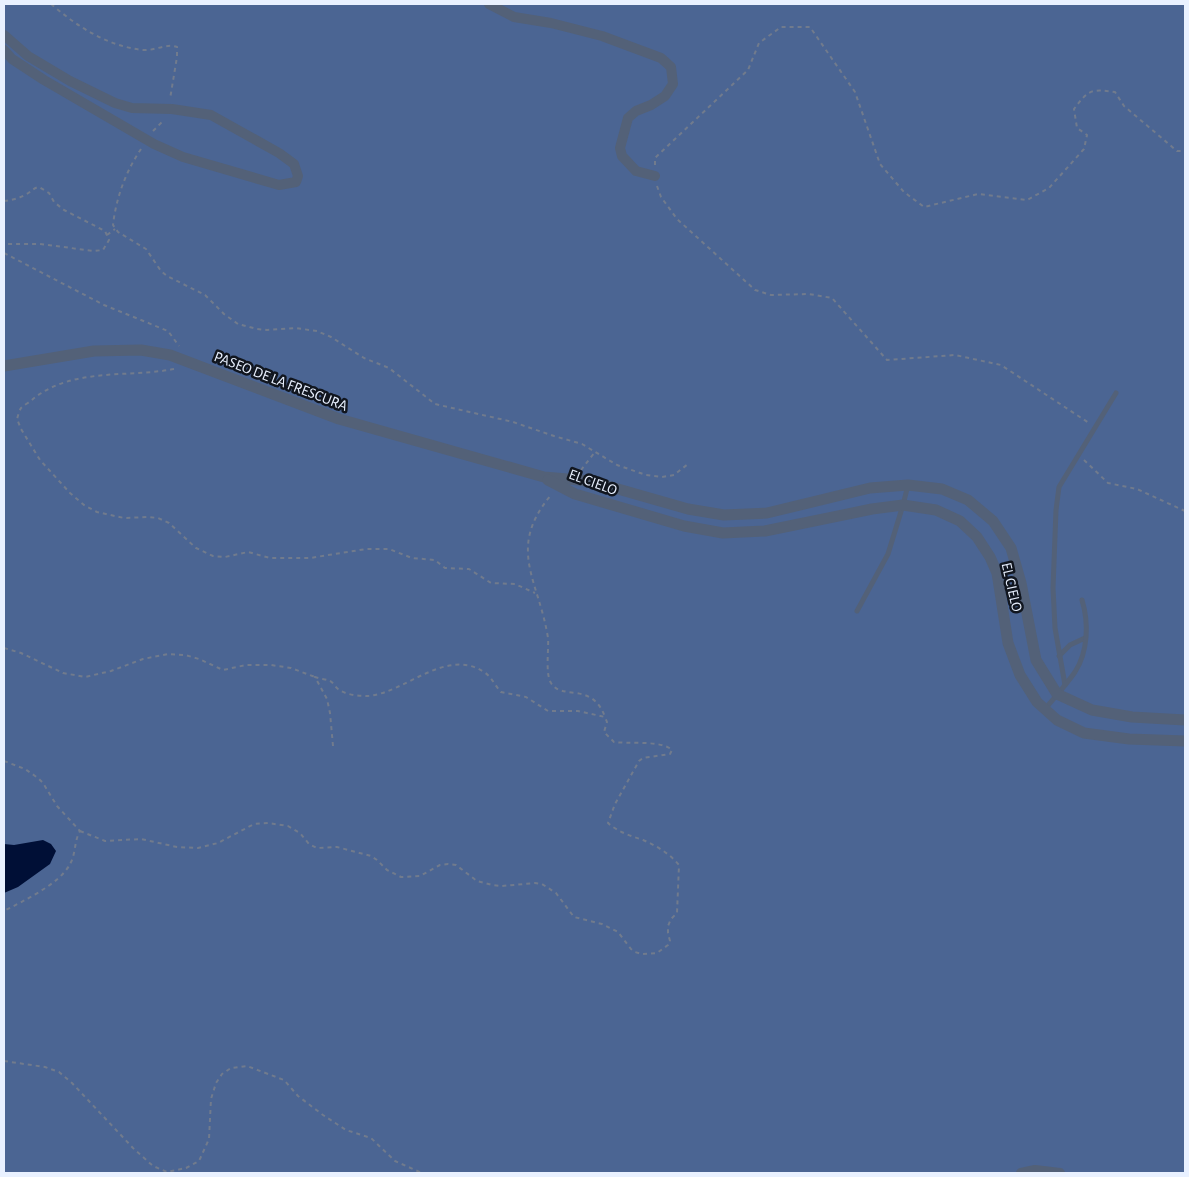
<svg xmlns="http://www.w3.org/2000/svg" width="1189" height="1177" viewBox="0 0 1189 1177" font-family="'Alegreya Sans',sans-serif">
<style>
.forest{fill:#4b6593}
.water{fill:#000f36}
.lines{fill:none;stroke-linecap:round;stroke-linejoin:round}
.path{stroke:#717b8d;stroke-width:2;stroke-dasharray:4 4;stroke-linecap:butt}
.service{stroke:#536178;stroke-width:5}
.minor{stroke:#536178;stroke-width:10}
.tertiary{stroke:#536178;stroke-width:11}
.labels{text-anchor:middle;stroke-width:5;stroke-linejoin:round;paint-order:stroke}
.street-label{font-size:15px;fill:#e9f1ff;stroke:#11161f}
</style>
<rect width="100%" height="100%" fill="#222e42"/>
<rect class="forest" x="4" y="4" width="1181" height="1169"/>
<path class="water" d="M43 840 51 844 56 851 50 864 18 887 4 893V844L14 845Z"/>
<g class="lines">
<g class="path">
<path d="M51 4C78 27 107 46 143 50 155 51 166 43 177 47V57L170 99"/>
<path d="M153 131 164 120"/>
<path d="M141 149C126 171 116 198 113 225L118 232 146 249 161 271 167 276 205 295 224 314 238 324 257 329 267 330 295 328 317 331 331 337 364 358 389 368 435 404 513 422 554 436 582 444 617 465 646 475 662 477 674 475 688 464"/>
<path d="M655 165V158L748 70 759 43 781 27H810L855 92 880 164 904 192 924 207 978 194 1027 200 1049 188 1084 149 1087 135 1077 128 1074 109C1089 89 1091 89 1115 92L1124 106 1177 151H1185"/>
<path d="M657 186 661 197 677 219 755 290 771 295 809 294 832 298 887 360 955 355 1001 365 1089 423"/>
<path d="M4 201C11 200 18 199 25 195 31 192 33 188 39 187L49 193 54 202 64 210 105 231 109 240 103 250 94 251 40 244H4"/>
<path d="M107 235 115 229"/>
<path d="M4 253 104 305 168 331 179 346"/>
<path d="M174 369C128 378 73 367 33 399 30 402 24 405 21 408 19 411 18 416 17 419L21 429 40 460 70 493 84 505 97 512 124 518 148 517 158 518 169 523 196 548 213 556 225 557 248 552 270 558H310L366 549H389L412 558 435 560 445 568 469 569 491 583 515 584 535 593"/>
<path d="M1084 460 1108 483 1137 489 1185 511"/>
<path d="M581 470 595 452"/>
<path d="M4 648 21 653 63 673 85 677 111 671 143 659 168 654 185 655 199 659 223 670 246 665H271L291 668 315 677"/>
<path d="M333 746 330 713 327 699 315 677C320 679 326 679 330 681 333 682 335 687 338 689 346 695 358 696 368 696 405 693 446 647 484 672 492 677 495 686 501 692L526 697 548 711H578L605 717C592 681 562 701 551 683 545 673 549 650 548 638 539 580 506 549 551 495"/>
<path d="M4 761 25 769 38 778 43 783 57 806 80 831C74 841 76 854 70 864 60 884 23 901 4 911"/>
<path d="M80 831 105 841 141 839 177 847 198 848 218 843 254 824 268 823 288 826 300 833 309 844 317 848 337 847 371 856 377 860 387 870 401 877 420 876 440 865 448 864 456 865 477 881 492 885 502 886 535 883 542 884 556 893 574 917 602 924 618 932 631 949 635 952 642 954 657 953 668 945 670 941 668 933V926L671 919 677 913 679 865C670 854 657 846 643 840 631 836 618 832 608 823L615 804 639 761 643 758 670 754 672 750C662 740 628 744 614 742L604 732 607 722 605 717"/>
<path d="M4 1061 45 1067 59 1072 72 1083 133 1148 153 1166 167 1172 186 1168 199 1161 209 1139 211 1099 216 1083 222 1074 231 1068 247 1066 284 1080 298 1096 323 1115 346 1130 371 1138 395 1161 422 1173"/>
</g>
<g class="service">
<path d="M857 611 888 554 903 505 908 485"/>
<path d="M1059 656 1070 645 1085 638"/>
<path d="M1065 685 1055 628 1053 588 1056 510 1059 487 1116 393"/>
<path d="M1045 709C1055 697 1066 685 1075 672 1088 652 1089 623 1082 600"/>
</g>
<g class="minor">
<path d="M489 4 514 17 551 23 602 36 661 58 671 67 673 84 665 96 651 105 636 111 628 118 620 148 622 156 636 171 655 176"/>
<path d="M4 35 28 56 70 81 115 103 132 108 172 109 211 115 279 153 294 164 298 176 296 182 279 185 183 157 154 144 44 80 12 59 4 50"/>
<path d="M1021 1173 1035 1170 1060 1173"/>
</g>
<g class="tertiary">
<path d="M4 366 94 351 141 350 170 355 339 419 544 477 590 481 688 509 724 515 767 513 870 488 908 485 942 489 968 500 993 521 1011 548 1021 583 1036 660 1057 694 1092 710 1132 717 1185 720"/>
<path d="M548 480 575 494 684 526 723 533 765 531 872 509 903 505 936 510 960 521 977 537 990 557 997 573 1008 643 1020 675 1037 702 1057 720 1084 733 1129 739 1185 741"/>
</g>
</g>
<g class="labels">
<g class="street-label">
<text transform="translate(281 381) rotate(21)" y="5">PASEO DE LA FRESCURA</text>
<text transform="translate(593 482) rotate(20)" y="5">EL CIELO</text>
<text transform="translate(1012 587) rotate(77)" y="5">EL CIELO</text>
</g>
</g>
<rect width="1189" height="1177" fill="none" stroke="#e9f1ff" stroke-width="10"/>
</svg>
